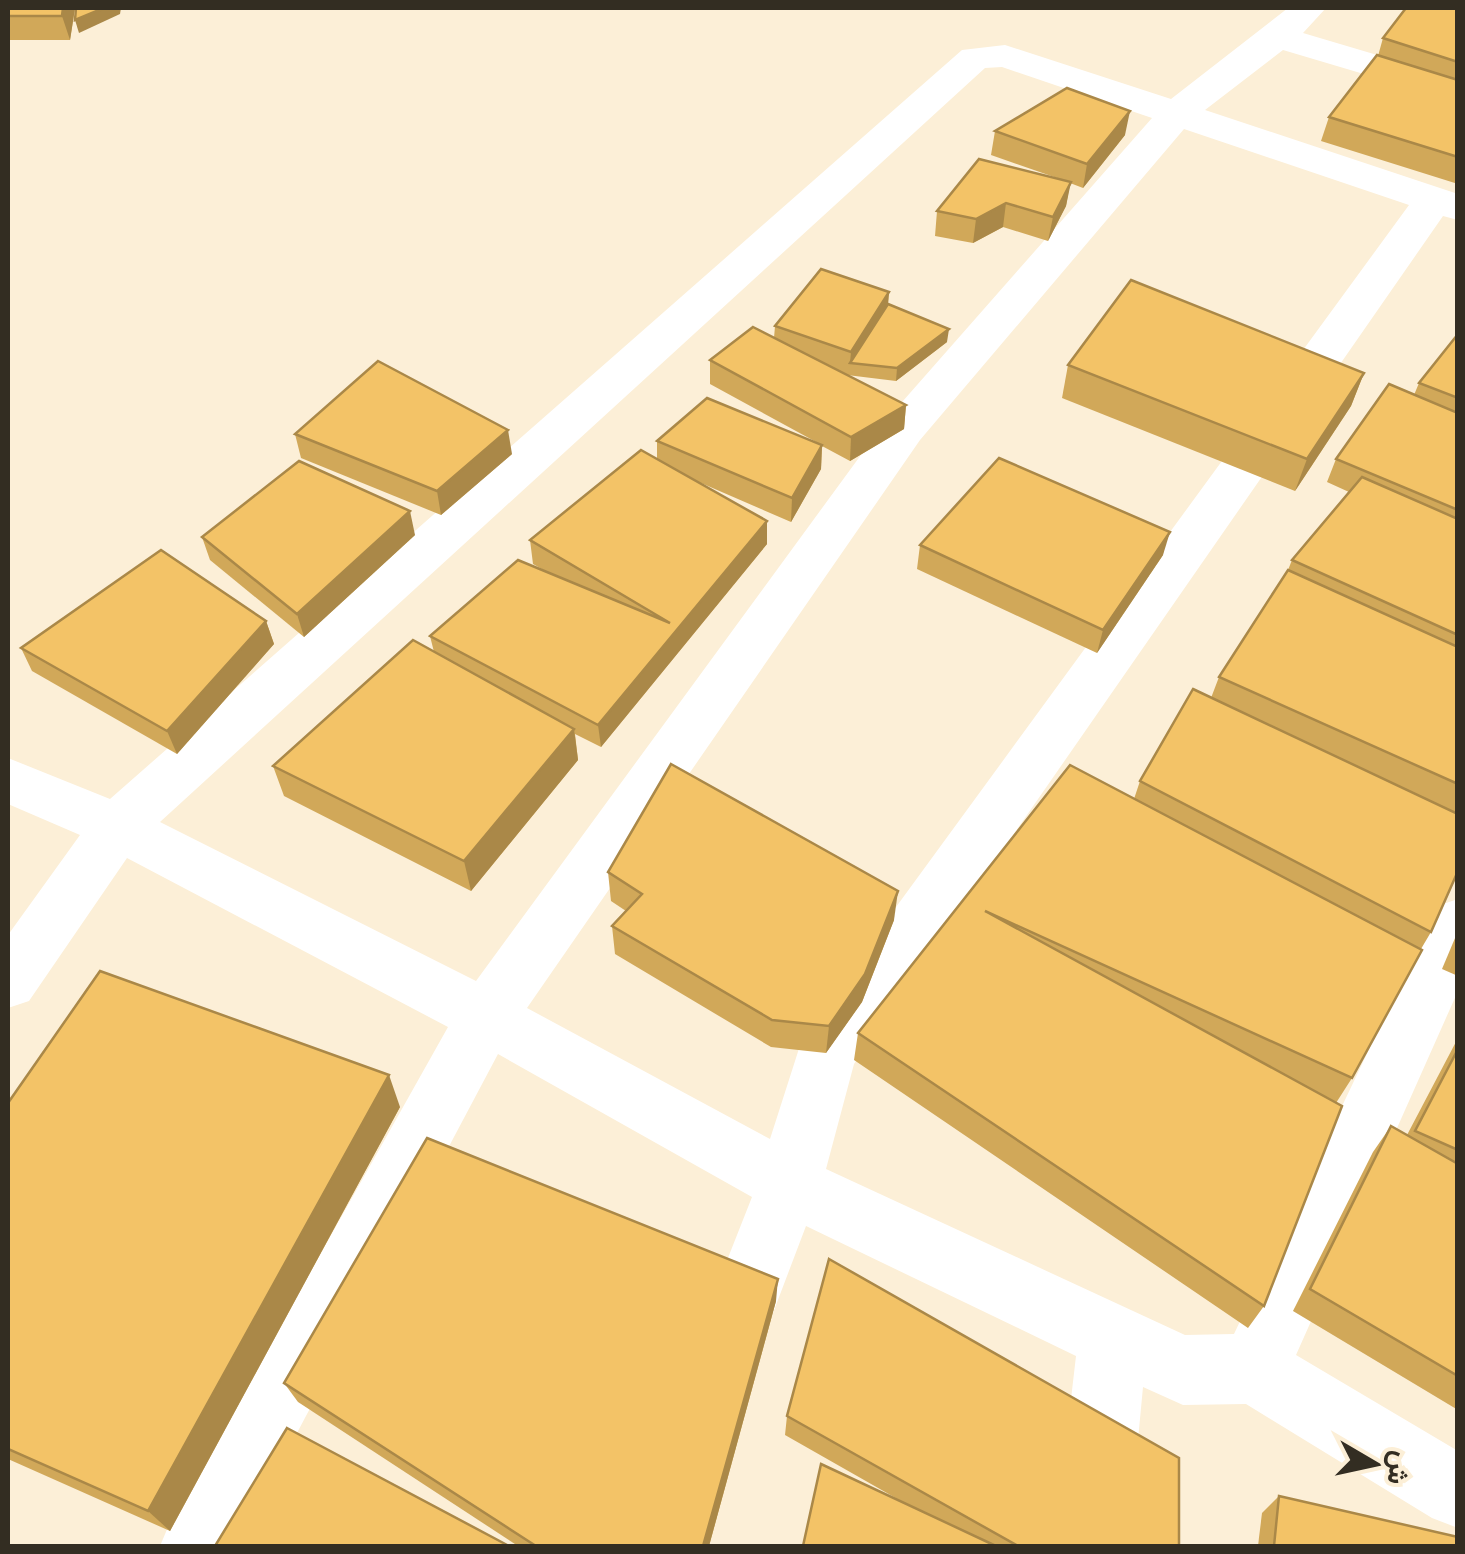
<svg xmlns="http://www.w3.org/2000/svg" width="1465" height="1554" viewBox="0 0 1465 1554" font-family="Commissioner,Vazirmatn,sans-serif">
<style>
.lines{fill:none;stroke-linecap:round;stroke-linejoin:round}
.minor{fill:#fff;fill-rule:evenodd}
.wall{fill:#d1a859}
.shaded-wall{fill:#aa8848}
.building{fill:#f3c367;stroke:#aa8848;stroke-width:2.5}
</style>
<rect width="100%" height="100%" fill="#fcefd7"/>
<g class="lines">
<path class="minor" d="M1288 8H1326L1303 33 1458 79V102L1283 50 1205 110 1458 194V220L1443 216 854 1064 826 1169 1185 1335 1234 1334 1437 906 1458 899V991L1296 1355 1458 1451V1528L1432 1518 1246 1404 1183 1405 1143 1387 1128 1546H1054L1076 1356 806 1226 754 1363 730 1373 706 1363 696 1339 752 1197 498 1054 237 1546H160L171 1520 448 1027 127 858 29 1001 8 1008V935L80 835 8 804V758L110 799 962 50 1005 45 1171 99ZM1002 67 1152 118 888 418 476 981 160 822 985 68ZM1184 129 1409 205 804 1033 770 1139 527 1008 920 440Z"/>
</g>
<g class="wall">
<path d="M8 8H75L70 40H8Z"/>
<path d="M1406 8H1458V184L1321 141 1329 117 1378 56 1383 38Z"/>
<path d="M995 131 1125 135 1083 188 1070 183 1066 206 1048 241 1003 227 973 243 935 236 937 211 1057 178 991 155Z"/>
<path d="M889 292 888 304 947 342 896 381 847 375 906 405 904 429 850 461 822 446 821 469 791 522 701 483 767 544 601 747 575 734 578 760 471 891 284 796 273 766 434 652 430 636 547 572 533 564 530 540 657 459V441L818 443 710 384V360L774 338 775 326Z"/>
<path d="M1458 334V871L1431 932 1421 949 1352 1078 1336 1103 1264 1306 1248 1328 854 1060 858 1033 1134 799 1140 781 1211 698 1219 677 1288 570 1292 560 1349 492 1327 482 1336 459 1414 395 1419 383Z"/>
<path d="M1068 365 1364 373 1351 406 1295 491 1062 398Z"/>
<path d="M295 434 512 454 441 515 301 458Z"/>
<path d="M415 535 304 637 210 560 202 537Z"/>
<path d="M920 545 1163 555 1097 653 917 569Z"/>
<path d="M266 621 274 644 177 754 32 671 21 648Z"/>
<path d="M608 872 894 920 862 1002 826 1053 771 1047 615 954 612 926 626 911 611 901Z"/>
<path d="M1458 931V976L1442 969Z"/>
<path d="M1458 1038V1410L1293 1311 1373 1152 1391 1126 1407 1135Z"/>
<path d="M8 1103 400 1107 170 1531 8 1459Z"/>
<path d="M776 1301 709 1546H518L298 1402 284 1383Z"/>
<path d="M787 1416 1179 1546H803L908 1505 785 1435Z"/>
<path d="M1279 1496 1458 1546H1258L1262 1513Z"/>
</g>
<g class="shaded-wall">
<path d="M63 8H75L70 40 62 16Z"/>
<path d="M104 8H121L120 14 79 33 75 20Z"/>
<path d="M1130 111 1125 135 1083 188 1087 164Z"/>
<path d="M1071 182 1066 206 1048 241 1053 217Z"/>
<path d="M1006 203 1003 227 973 243 976 219Z"/>
<path d="M889 292 887 316 850 363 851 352Z"/>
<path d="M949 329 947 342 896 381 897 368Z"/>
<path d="M1364 373 1351 406 1295 491 1307 459Z"/>
<path d="M906 405 904 429 850 461 851 437Z"/>
<path d="M508 430 512 454 441 515 437 491Z"/>
<path d="M822 445 821 469 791 522 792 498Z"/>
<path d="M410 511 415 535 304 637 297 614Z"/>
<path d="M767 521V544L601 747 598 725Z"/>
<path d="M1170 532 1163 555 1097 653 1103 630Z"/>
<path d="M266 621 274 644 177 754 167 731Z"/>
<path d="M574 729 578 760 471 891 464 861Z"/>
<path d="M898 891 894 920 862 1002 826 1053 829 1026Z"/>
<path d="M389 1075 400 1107 170 1531 148 1511Z"/>
<path d="M778 1279 776 1301 709 1546H703Z"/>
</g>
<g class="building">
<path d="M8 8H63L62 16H8Z"/>
<path d="M76 8H104L75 20Z"/>
<path d="M1406 8H1451L1458 9V62L1383 38Z"/>
<path d="M1377 55 1458 80V157L1329 117Z"/>
<path d="M1067 88 1130 111 1087 164 995 131Z"/>
<path d="M979 159 1071 182 1053 217 1006 203 976 219 937 211Z"/>
<path d="M821 269 889 292 851 352 775 326Z"/>
<path d="M1131 280 1364 373 1307 459 1068 365Z"/>
<path d="M888 304 949 329 897 368 850 363Z"/>
<path d="M753 327 906 405 851 437 710 360Z"/>
<path d="M1458 334V398L1419 383Z"/>
<path d="M378 361 508 430 437 491 295 434Z"/>
<path d="M1389 384 1458 413V510L1336 459Z"/>
<path d="M707 398 822 445 792 498 657 441Z"/>
<path d="M641 450 767 521 598 725 430 636 518 560 670 623 530 540Z"/>
<path d="M999 458 1170 532 1103 630 920 545Z"/>
<path d="M299 461 410 511 297 614 202 537Z"/>
<path d="M1362 477 1458 519V635L1292 560Z"/>
<path d="M161 550 266 621 167 731 21 648Z"/>
<path d="M1288 570 1458 647V784L1219 677Z"/>
<path d="M413 640 574 729 464 861 273 766Z"/>
<path d="M1193 689 1458 814V871L1431 932 1140 781Z"/>
<path d="M671 764 898 891 865 974 829 1026 772 1020 612 926 642 894 608 872Z"/>
<path d="M1070 765 1422 950 1352 1078 985 911 1342 1106 1264 1306 858 1033Z"/>
<path d="M100 971 389 1075 148 1511 8 1449V1103Z"/>
<path d="M1458 1049V1150L1415 1131Z"/>
<path d="M1391 1126 1458 1164V1376L1310 1289Z"/>
<path d="M427 1138 778 1279 703 1546H536L284 1383Z"/>
<path d="M829 1259 1179 1458V1546H1018L787 1416Z"/>
<path d="M287 1428 509 1546H215Z"/>
<path d="M821 1464 996 1546H803Z"/>
<path d="M1279 1496 1458 1537V1546H1274Z"/>
</g>
<rect width="1465" height="1554" fill="none" stroke="#332d22" stroke-width="20"/>
<g transform="translate(1375 1464) rotate(99)" stroke="#fcefd7" stroke-width="8" paint-order="stroke">
<path d="M0-8L18 38L0 25L-18 38Z" fill="#332d22"/>
<text y="-15" font-size="28" font-weight="bold" text-anchor="middle" fill="#332d22">ش</text>
</g>
</svg>
